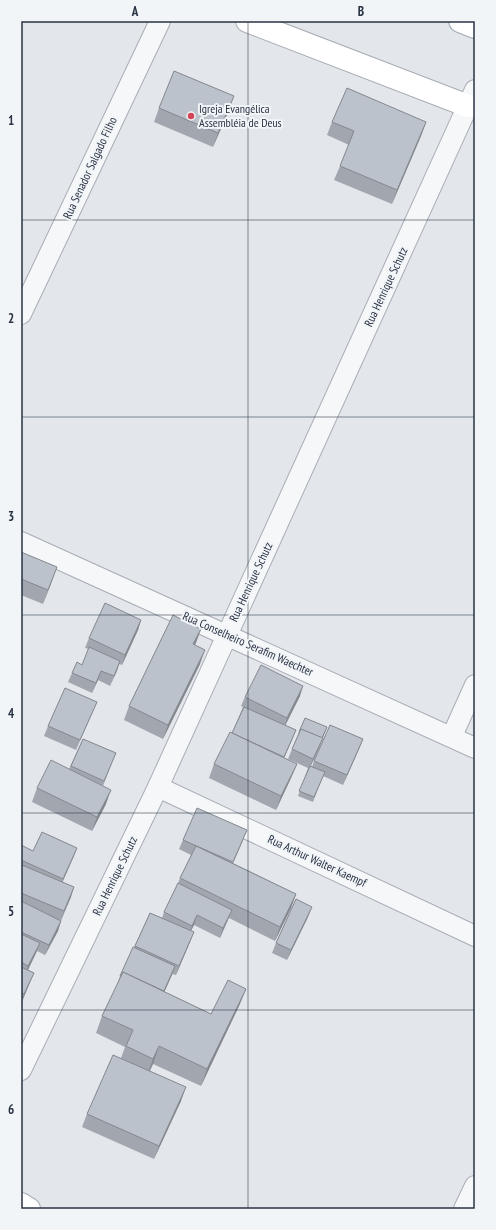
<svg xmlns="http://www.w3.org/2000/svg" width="496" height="1230" viewBox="0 0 496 1230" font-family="'PT Sans Narrow',sans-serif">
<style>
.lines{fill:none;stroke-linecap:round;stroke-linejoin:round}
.street-casing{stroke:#a8adb6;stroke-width:22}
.secondary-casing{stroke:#a8adb6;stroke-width:24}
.primary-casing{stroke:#a1aab7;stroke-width:24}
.street{stroke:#f6f7f9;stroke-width:20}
.secondary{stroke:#fff;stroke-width:22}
.primary{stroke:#fff;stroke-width:22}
.wall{fill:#a2a7af}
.shaded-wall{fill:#84888e}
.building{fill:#bcc2cb;stroke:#84888e}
.grid{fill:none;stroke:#2a3344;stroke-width:1;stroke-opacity:0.55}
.poi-dot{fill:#d34457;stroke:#f2f5f8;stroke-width:1.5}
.labels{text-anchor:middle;stroke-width:4;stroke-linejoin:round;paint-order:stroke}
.poi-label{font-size:12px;fill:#2a3344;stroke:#f2f5f8;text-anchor:start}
.street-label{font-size:12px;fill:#2a3344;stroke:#f2f5f8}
.neatline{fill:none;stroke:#2a3344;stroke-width:1.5}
.grid-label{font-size:13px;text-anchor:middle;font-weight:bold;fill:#2a3344}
</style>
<rect width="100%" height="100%" fill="#e3e6eb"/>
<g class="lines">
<g class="street-casing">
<g id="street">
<path d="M21 314 160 21"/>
<path d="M21 542 475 748"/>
<path d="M452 736 475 685"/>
<path d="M158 787 475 936"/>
<path d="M21 1070 158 787 475 90"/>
<path d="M464 1209 475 1186"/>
</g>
</g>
<g class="secondary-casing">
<g id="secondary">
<path d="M247 21 468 106"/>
<path d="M21 1204 29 1209"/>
</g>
</g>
<g class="primary-casing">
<path id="primary" d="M460 21 475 27"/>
</g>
<use href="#street" class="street"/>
<use href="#secondary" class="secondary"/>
<use href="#primary" class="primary"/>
</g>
<g class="wall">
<path d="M159 108 229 110 213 147 154 122Z"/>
<path d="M332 122H426L421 136 392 204 334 180 349 145 327 135Z"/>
<path d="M21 552 52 581 43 604 21 595Z"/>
<path d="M141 620 138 630 122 665 119 664 110 686 98 680 92 693 68 682 72 673 82 665 89 649 85 648 89 638Z"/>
<path d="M196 643 194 645 200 664 163 739 124 720 129 706Z"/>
<path d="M300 696 285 725 296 730 284 758 297 764 291 778 276 810 209 778 214 764 232 733 243 707 241 706 245 697Z"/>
<path d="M97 702 93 711 76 750 44 736 48 726Z"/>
<path d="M327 727 319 748 311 766 312 767 314 761 363 739 359 749 343 785 323 776 313 802 298 796 308 768 288 759 299 732Z"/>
<path d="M83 739 112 763 103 786 106 804 92 831 32 802 37 788 69 769Z"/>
<path d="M183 840H243L233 863 296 894 291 908 275 941 229 918 220 938 194 925 191 931 190 942 176 975 172 974 164 992 211 1014 246 989 239 1006 201 1086 153 1064 150 1071 181 1101 154 1159 82 1127 87 1114 121 1058 125 1047 96 1033 102 1016 117 985 120 976 134 947 150 913 162 918 164 912 177 886 180 878 191 855 179 849Z"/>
<path d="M21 845 33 851 77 848 73 858 62 882 71 897 61 921 58 931 45 955 37 951 28 970 34 973 21 1004Z"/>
<path d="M308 917 287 960 272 953 276 943Z"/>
</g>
<g class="shaded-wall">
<path d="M234 96 229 110 213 147 218 133Z"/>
<path d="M426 122 421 136 392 204 397 190Z"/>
<path d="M57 567 52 581 43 604 48 590Z"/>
<path d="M141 620 138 630 122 665 125 655Z"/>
<path d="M201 629 196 643 188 658 193 644Z"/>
<path d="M205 650 200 664 163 739 168 725Z"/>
<path d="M120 661 117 671 110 686Z"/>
<path d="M101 671 98 680 92 693 96 683Z"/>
<path d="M303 686 300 696 284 728 287 718Z"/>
<path d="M327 727 319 748 309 769 313 759Z"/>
<path d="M296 730 292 740 280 767 284 757Z"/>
<path d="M363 739 359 749 343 785 347 775Z"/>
<path d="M297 764 291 778 276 810 281 796Z"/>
<path d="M111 790 106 804 92 831 97 817Z"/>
<path d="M247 830 243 840 229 872 233 862Z"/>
<path d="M77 848 73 858 60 888 63 879Z"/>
<path d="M74 887 71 897 60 921 64 911Z"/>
<path d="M296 894 291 908 275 941 280 927Z"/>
<path d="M312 907 308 917 287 960 291 950Z"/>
<path d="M232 910 228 919 220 938 223 928Z"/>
<path d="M197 915 194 925 188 936 192 926Z"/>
<path d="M61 921 58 931 45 955 49 945Z"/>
<path d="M194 932 190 942 176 975 179 966Z"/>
<path d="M40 943 36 953 25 976 28 966Z"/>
<path d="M175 966 172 975 159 1004 162 995Z"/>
<path d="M34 973 30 982 21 1004 24 994Z"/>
<path d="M246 989 239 1006 201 1086 207 1069Z"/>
<path d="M159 1046 153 1064 147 1076 153 1059Z"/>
<path d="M186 1087 181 1101 154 1159 159 1146Z"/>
</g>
<g class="building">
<path d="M174 71 234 96 218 133 159 108Z"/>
<path d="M347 88 426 122 397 190 340 166 354 131 332 122Z"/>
<path d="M21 552 57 567 48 590 21 579Z"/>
<path d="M105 603 141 620 125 655 89 638Z"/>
<path d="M173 615 201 629 193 644 205 650 168 725 129 706Z"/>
<path d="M89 647 120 661 114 676 101 671 96 683 72 673 77 662 82 665Z"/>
<path d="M261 665 303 686 287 718 245 697Z"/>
<path d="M65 688 97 702 80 740 48 726Z"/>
<path d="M244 707 296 730 284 757 232 733Z"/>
<path d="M305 718 327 727 322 738 301 729 300 732H299Z"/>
<path d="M330 725 363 739 347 775 314 761Z"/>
<path d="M301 729 323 738 313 759 292 749Z"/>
<path d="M230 732 297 764 281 796 214 764Z"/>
<path d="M83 739 116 753 104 781 71 766Z"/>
<path d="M51 760 111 790 97 817 37 788Z"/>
<path d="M310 766 325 772 314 797 299 791Z"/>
<path d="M197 808 247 830 233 862 183 840Z"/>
<path d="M42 832 77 848 63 879 21 860V845L33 851Z"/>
<path d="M196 846 296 894 280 927 180 878Z"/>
<path d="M22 865 74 887 64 911 21 893V868Z"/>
<path d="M178 883 232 910 223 928 197 915 192 926 164 912Z"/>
<path d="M296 899 312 907 291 950 276 943Z"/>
<path d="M21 901 61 921 49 945 21 932Z"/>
<path d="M150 913 194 932 179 966 135 946Z"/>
<path d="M21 934 40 943 28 966 21 962Z"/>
<path d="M133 947 175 966 164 991 123 972 121 976H120Z"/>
<path d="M21 967 34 973 24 994 21 993Z"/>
<path d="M123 972 211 1014 228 980 246 989 207 1069 159 1046 153 1059 126 1046 133 1030 102 1016Z"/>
<path d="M113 1055 186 1087 159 1146 87 1114Z"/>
</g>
<path class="grid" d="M248 21V1209M21 220H475M21 417H475M21 615H475M21 813H475M21 1010H475"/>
<circle class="poi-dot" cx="191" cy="116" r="4"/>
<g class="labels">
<g class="poi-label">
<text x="199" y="113">Igreja Evangélica<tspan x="199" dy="14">Assembléia de Deus</tspan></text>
</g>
<g class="street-label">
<text transform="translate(90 168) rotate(-65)" y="4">Rua Senador Salgado Filho</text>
<text transform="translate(386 287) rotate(-65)" y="4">Rua Henrique Schutz</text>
<text transform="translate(251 582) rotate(-65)" y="4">Rua Henrique Schutz</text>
<text transform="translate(248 644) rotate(24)" y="4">Rua Conselheiro Serafim Waechter</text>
<text transform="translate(317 861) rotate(25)" y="4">Rua Arthur Walter Kaempf</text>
<text transform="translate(115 876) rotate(-64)" y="4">Rua Henrique Schutz</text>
</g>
</g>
<rect width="496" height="1230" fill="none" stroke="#f2f5f8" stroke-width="44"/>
<rect x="22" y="22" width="452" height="1186" class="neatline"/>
<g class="grid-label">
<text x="135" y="16">A</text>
<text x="361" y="16">B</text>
<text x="11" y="125">1</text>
<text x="11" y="323">2</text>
<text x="11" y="521">3</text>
<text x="11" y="718">4</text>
<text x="11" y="916">5</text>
<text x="11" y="1114">6</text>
</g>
</svg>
